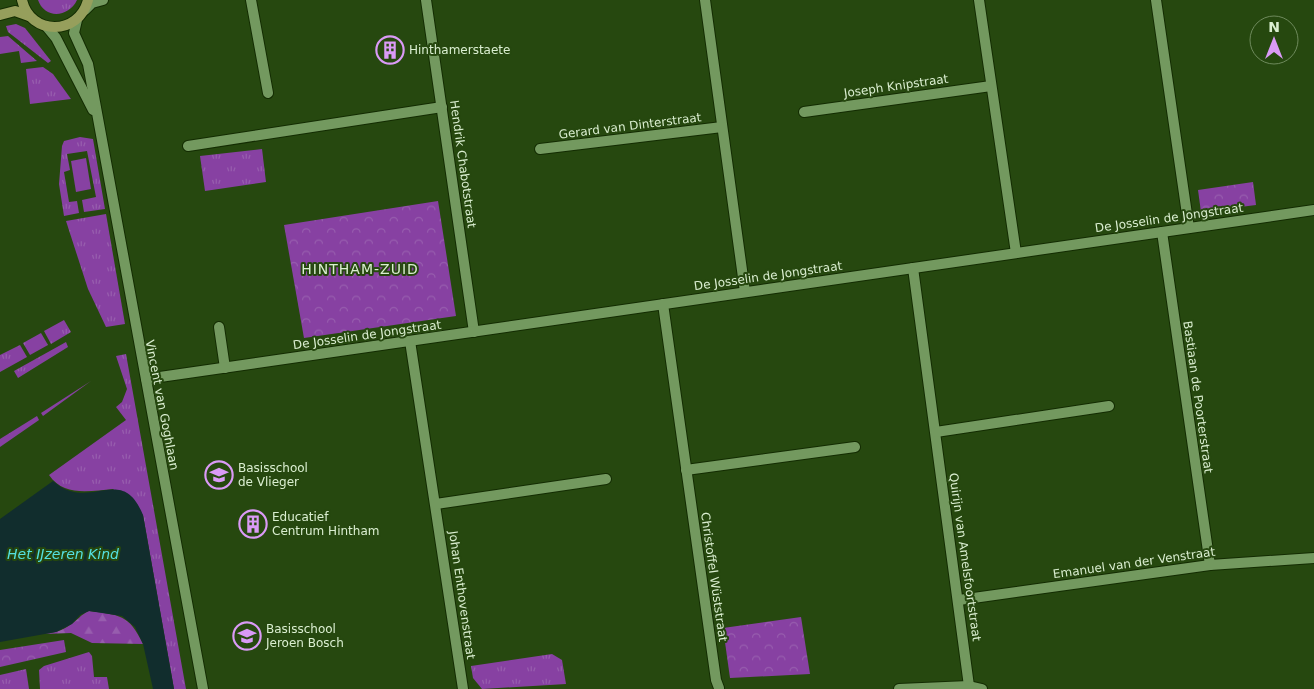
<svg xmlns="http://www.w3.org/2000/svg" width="1314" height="689" viewBox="0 0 1314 689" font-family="'DejaVu Sans',sans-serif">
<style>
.grass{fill:url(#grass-tufts)}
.forest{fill:url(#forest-firs)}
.park{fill:url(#park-crowns)}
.pitch{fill:#8741a2}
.water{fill:#112d2d}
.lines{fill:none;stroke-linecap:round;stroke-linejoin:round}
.street-casing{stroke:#132c02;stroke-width:12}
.secondary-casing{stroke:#132c02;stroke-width:12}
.street{stroke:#73995f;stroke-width:10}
.secondary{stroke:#969f5c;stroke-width:10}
.labels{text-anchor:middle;stroke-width:4;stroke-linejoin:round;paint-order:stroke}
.poi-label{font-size:12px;fill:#daeed0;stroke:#26480f;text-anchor:start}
.street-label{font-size:12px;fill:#daeed0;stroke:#26480f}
.neighbourhood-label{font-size:14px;letter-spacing:1px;fill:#daeed0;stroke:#26480f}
.water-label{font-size:14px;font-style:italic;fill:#54e0e1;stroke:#26480f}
</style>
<defs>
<pattern id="grass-tufts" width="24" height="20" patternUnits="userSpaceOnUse" patternTransform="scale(1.25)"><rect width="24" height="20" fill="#8741a2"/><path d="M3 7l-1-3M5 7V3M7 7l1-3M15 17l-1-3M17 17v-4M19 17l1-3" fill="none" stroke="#975dae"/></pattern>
<pattern id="forest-firs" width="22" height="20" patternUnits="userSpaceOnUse" patternTransform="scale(1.25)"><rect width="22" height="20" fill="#8741a2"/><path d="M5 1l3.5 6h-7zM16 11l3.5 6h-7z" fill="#975dae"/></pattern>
<pattern id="park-crowns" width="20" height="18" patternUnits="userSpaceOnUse" patternTransform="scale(1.25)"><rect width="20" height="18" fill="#8741a2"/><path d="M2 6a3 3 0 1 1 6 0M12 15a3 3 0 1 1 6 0" fill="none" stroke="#975dae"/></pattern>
</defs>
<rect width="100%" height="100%" fill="#26480f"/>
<g class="grass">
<path d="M38 0H77C69 17 45 20 38 0Z"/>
<path d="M16 24 25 28 51 61 48 63 8 32 6 26Z"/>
<path d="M8 36 37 61 21 63 19 51 0 54V37Z"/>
<path d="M43 67 53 74 71 99 30 104 26 69Z"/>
<path d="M80 137 93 139 105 209 84 212 82 200 96 197 87 151 67 154 70 170 64 172 69 202 77 201 79 213 64 216 59 184 62 146 64 141Z"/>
<path d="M262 149 266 182 205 191 200 156Z"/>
<path d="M106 214 125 324 106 327 88 289 66 221Z"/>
<path d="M64 320 71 332 51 344 44 331Z"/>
<path d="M41 333 48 345 30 355 23 343Z"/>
<path d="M66 342 68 347 18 378 14 371Z"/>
<path d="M20 345 27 357 0 372V355Z"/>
<path d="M126 354 186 689H174L143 515 113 489C90 491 64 497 49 475L126 420 116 407 122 402 127 389 116 356Z"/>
<path d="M91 381 43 416 41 413Z"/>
<path d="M37 416 39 420 0 447V439Z"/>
<path d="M89 652 92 656 94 677H107L109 689H40L39 670 44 666Z"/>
<path d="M552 654 562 660 566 684 482 689 473 678 471 666Z"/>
<path d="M26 669 29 689H0V675Z"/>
</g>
<path class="forest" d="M89 611C119 615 129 614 143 644L92 643 71 633 44 634C53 633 62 631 70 625 78 620 80 615 89 611Z"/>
<g class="park">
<path d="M1253 182 1256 205 1201 212 1198 190Z"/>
<path d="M438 201 456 316 304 338 284 225Z"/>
<path d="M801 617 810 674 730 678 723 628Z"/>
<path d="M64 640 66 652 0 667V650Z"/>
</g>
<path class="pitch" d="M86 158 91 189 76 192 71 161Z"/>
<path class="water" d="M53 481C57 484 62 488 67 490 99 502 124 469 143 515L174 689H153L143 644 135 627 122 616 89 611 80 615 72 624 56 632 0 642V519Z"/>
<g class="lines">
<g class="street-casing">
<g id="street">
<path d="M251 0 268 93"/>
<path d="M426 0 474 332"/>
<path d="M705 0 745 292"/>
<path d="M979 0 1016 253"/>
<path d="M1156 0 1189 228"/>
<path d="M85 10 92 3 103 0"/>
<path d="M77 20 74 33 88 64 203 689"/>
<path d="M47 27 56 38 93 110"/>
<path d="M804 112 991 86"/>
<path d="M188 146 442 107"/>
<path d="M540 149 722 127"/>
<path d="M1162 232 1210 565"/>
<path d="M913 268 969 686"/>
<path d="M663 304 716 680 719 688"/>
<path d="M219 327 225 368"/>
<path d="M410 341 463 689"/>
<path d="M146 379 1314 210"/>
<path d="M936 432 1109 406"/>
<path d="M686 470 855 447"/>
<path d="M436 504 606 479"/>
<path d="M959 600 1210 565 1314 558"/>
<path d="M899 689 969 686 982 689"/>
</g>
</g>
<g class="secondary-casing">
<g id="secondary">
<path d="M22 0C30 36 79 36 88 0"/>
<path d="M0 15 15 11 29 16"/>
</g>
</g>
<use href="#street" class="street"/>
<use href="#secondary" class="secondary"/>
</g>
<defs>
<g id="building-ring" transform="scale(1.4375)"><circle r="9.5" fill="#26480f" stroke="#da9af6" stroke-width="1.5"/><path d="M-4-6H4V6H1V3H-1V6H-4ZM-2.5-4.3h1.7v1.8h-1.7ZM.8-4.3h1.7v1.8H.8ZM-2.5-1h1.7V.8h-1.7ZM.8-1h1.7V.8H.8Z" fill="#da9af6"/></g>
<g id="school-ring" transform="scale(1.4375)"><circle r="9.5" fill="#26480f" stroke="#da9af6" stroke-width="1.5"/><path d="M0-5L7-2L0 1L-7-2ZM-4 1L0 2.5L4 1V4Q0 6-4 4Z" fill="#da9af6"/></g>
</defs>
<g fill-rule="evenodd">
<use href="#building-ring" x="390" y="50"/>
<use href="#school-ring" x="219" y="475"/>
<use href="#building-ring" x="253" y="524"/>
<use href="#school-ring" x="247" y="636"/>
</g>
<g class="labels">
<g class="poi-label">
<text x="409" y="54">Hinthamerstaete</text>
<text x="238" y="472">Basisschool<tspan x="238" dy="14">de Vlieger</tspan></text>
<text x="272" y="521">Educatief<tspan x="272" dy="14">Centrum Hintham</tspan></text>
<text x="266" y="633">Basisschool<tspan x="266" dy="14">Jeroen Bosch</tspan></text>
</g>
<g class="street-label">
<text transform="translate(896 86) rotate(-8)" y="4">Joseph Knipstraat</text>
<text transform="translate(630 126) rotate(-7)" y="4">Gerard van Dinterstraat</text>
<text transform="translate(463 164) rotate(82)" y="4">Hendrik Chabotstraat</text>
<text transform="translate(1169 218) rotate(-8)" y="4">De Josselin de Jongstraat</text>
<text transform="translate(768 276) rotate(-8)" y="4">De Josselin de Jongstraat</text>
<text transform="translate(367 335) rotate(-8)" y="4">De Josselin de Jongstraat</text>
<text transform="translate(1198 397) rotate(82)" y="4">Bastiaan de Poorterstraat</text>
<text transform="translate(162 405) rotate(79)" y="4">Vincent van Goghlaan</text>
<text transform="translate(965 557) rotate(82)" y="4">Quirijn van Amelsfoortstraat</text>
<text transform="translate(1134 563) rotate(-8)" y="4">Emanuel van der Venstraat</text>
<text transform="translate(714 577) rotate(82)" y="4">Christoffel Wüststraat</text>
<text transform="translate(462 595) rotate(82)" y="4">Johan Enthovenstraat</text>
</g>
<g class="neighbourhood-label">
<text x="360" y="274">HINTHAM-ZUID</text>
</g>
<g class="water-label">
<text x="63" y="559">Het IJzeren Kind</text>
</g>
</g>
<g transform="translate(1274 40)"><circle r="24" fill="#26480f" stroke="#6e8a5c"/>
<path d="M0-4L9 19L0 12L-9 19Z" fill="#da9af6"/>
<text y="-8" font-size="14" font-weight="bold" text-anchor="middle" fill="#daeed0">N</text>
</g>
</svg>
